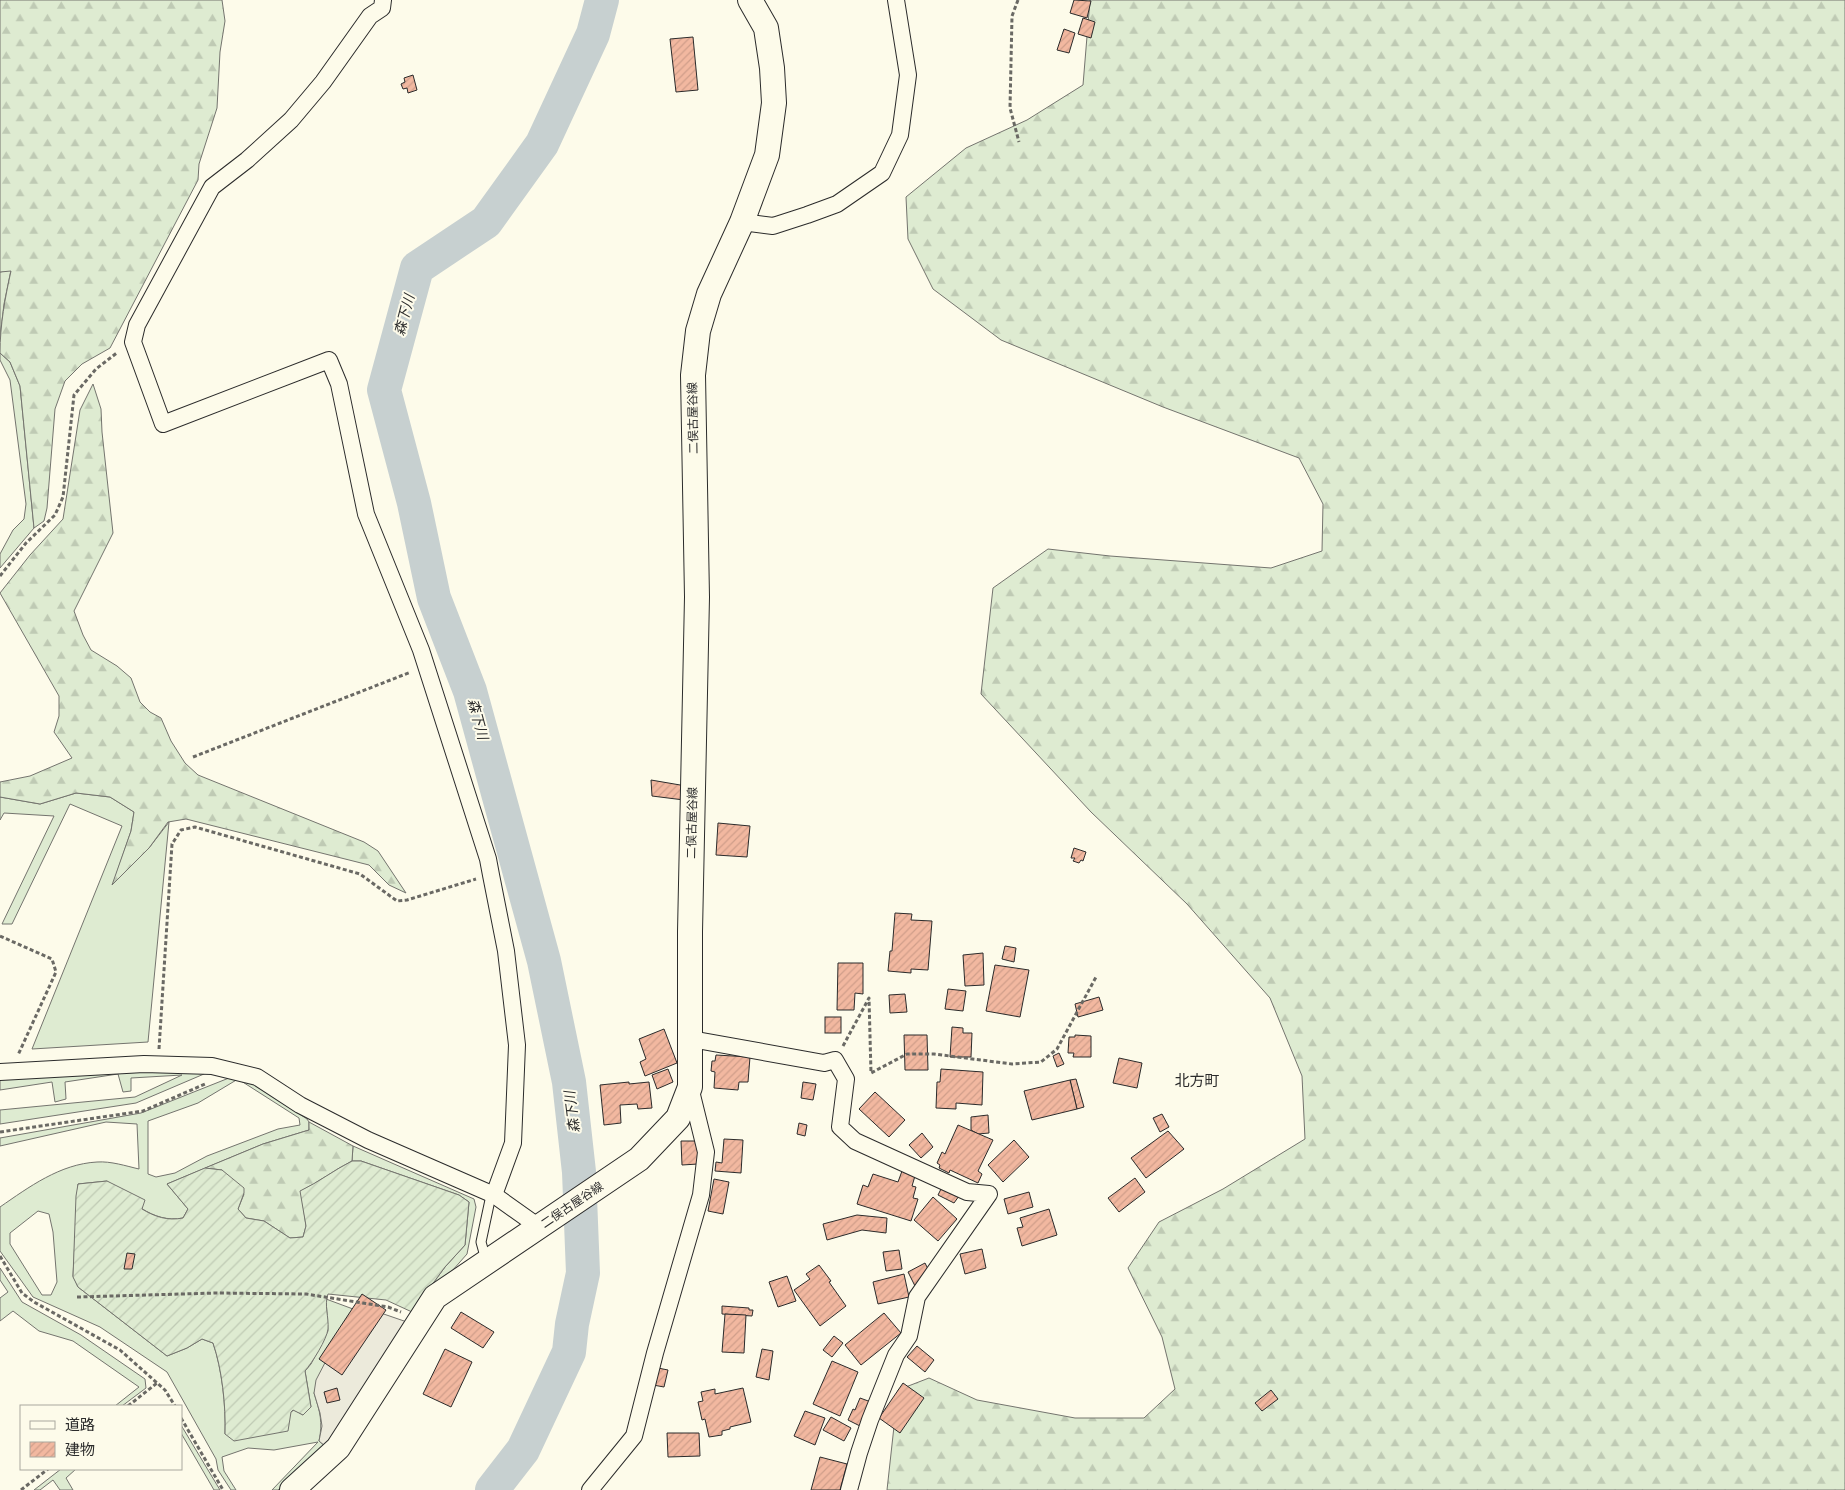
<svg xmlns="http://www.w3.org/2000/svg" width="1845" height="1490" viewBox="0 0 1845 1490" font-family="Manrope,'Noto Sans JP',sans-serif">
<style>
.grass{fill:#deebd1;stroke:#74746e;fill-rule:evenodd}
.forest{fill:url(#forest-firs);stroke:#74746e}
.garden{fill:url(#garden-furrows);stroke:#74746e}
.parking{fill:#eceadb;stroke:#74746e}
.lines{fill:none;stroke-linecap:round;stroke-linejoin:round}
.river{stroke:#c7d0d0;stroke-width:34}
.building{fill:url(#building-hatch);stroke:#2b2b2b}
.lane-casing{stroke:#2b2b2b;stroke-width:11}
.street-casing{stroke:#2b2b2b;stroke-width:18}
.secondary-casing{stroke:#2b2b2b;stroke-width:26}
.path{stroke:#6a6964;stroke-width:3;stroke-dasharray:4 2.5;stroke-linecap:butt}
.lane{stroke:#fdfbea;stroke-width:9}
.street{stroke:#fdfbea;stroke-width:16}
.secondary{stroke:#fdfbea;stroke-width:24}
.labels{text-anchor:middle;stroke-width:4;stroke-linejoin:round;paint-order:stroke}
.street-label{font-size:12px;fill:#2b2b2b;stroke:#fdfbea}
.water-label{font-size:14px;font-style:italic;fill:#2b2b2b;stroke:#fdfbea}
.quarter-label{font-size:15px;fill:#2b2b2b;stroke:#fdfbea}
</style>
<defs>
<pattern id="forest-firs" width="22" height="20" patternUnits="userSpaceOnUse" patternTransform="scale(1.25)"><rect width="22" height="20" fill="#deebd1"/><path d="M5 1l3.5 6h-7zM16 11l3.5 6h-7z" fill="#bfcab4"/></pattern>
<pattern id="garden-furrows" width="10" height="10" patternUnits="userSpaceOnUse" patternTransform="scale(1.25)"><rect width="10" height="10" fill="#deebd1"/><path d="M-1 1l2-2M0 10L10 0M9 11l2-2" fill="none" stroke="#bfcab4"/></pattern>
<pattern id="building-hatch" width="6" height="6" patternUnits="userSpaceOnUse" patternTransform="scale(1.25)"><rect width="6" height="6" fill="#f2b8a0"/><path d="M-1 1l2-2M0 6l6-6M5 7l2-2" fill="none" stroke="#d09e8a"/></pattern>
</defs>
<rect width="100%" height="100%" fill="#fdfbea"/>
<g class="grass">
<path d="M11 270 4 304 0 337V272Z"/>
<path d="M0 353 10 362 20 386 34 528 0 568V554L13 530 24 519 26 504 10 380 0 360Z"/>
<path d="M76 793 110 797 134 812 131 831 113 884 149 848 169 822 148 1042 32 1049 122 826 70 804 12 924H2L54 816 4 813 0 820V797L40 804Z"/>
<path d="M102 1070 211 1071 136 1103 0 1124V1110L135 1097 182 1075 131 1078V1091L123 1092 118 1074 65 1082 66 1099 55 1102 52 1082 0 1090V1077Z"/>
<path d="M239 1074 307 1119 309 1122V1130L263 1144 167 1184 188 1209 183 1218C152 1224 129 1199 107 1181L78 1184 73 1276 78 1287 167 1356 187 1348 202 1339 213 1343C222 1369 226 1406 225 1434L291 1412 294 1410 303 1415 311 1407 305 1371 311 1364 328 1331 326 1299 353 1309 314 1393C320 1412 323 1422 319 1441L325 1446 278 1490H272L318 1442 274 1450 248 1448 222 1457 224 1471 236 1490H231L218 1470 216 1459 167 1372 100 1327 33 1297 0 1251V1207C29 1187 60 1164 97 1162 111 1161 126 1166 139 1169L137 1124 106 1122 0 1146V1138L141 1113ZM238 1079 299 1118 300 1125 278 1129 207 1156 175 1173 156 1177 148 1174V1121L198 1103ZM38 1211 49 1214 53 1232 57 1282 51 1295H42L10 1244V1233Z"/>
<path d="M353 1146 474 1199 476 1207 467 1254 414 1314 412 1312 445 1267 465 1245 469 1202 459 1195 361 1161H352Z"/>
<path d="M0 1268 22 1302 81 1335 145 1379 146 1388 122 1406H115L139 1387 73 1341 39 1331 13 1311 0 1321V1298L8 1292 0 1280Z"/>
<path d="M181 1425 220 1490H214L181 1433Z"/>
<path d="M61 1469H76L66 1478 73 1490H60L53 1480 40 1490H34Z"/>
</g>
<g class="forest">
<path d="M0 0H222L225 21 220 52 217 108 199 164 198 180 110 348 82 364 65 381 55 409 47 508 44 521 34 528 20 386 10 362 0 353C0 325 5 298 11 271L0 272Z"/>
<path d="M1090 0H1845V1490H887L898 1390 929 1378 977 1400 1075 1418H1144L1175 1389 1162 1337 1128 1268 1159 1222 1223 1189 1305 1139 1302 1076 1270 998 1187 904 1091 812 981 694 993 588 1048 549 1110 556 1271 568 1322 551 1323 504 1299 458 1163 407 1001 340 933 289 908 239 906 197 966 148 1027 120 1083 85Z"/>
<path d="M93 384 101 409 102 432 113 533 74 611 83 635 91 650 117 666 131 678 140 702 150 712 161 718 171 741 185 763 198 775 364 842 378 851 406 893 389 885 369 865 186 819 168 822 149 848 112 885 131 831 134 812 110 797 76 793 40 804 0 797V782L30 776 72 758 54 732 59 716V696L0 593 30 555 63 519 80 410Z"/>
<path d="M309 1122 353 1146 352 1161C334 1170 319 1182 301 1191L306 1226 303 1237 290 1238 264 1221 246 1218 238 1209 244 1194 222 1170 205 1168 263 1144 309 1130Z"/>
</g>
<path class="garden" d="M352 1161H361L459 1195 469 1202 465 1245 445 1267 412 1312 386 1300 328 1294C324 1305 329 1317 328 1329 327 1339 312 1363 305 1371L311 1407 303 1415 293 1410 291 1412 288 1431 234 1441 225 1434C226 1406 222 1369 213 1343L202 1339 187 1348 167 1356 78 1287 73 1277 76 1196 78 1184 107 1181 145 1200 142 1209C155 1217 168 1221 183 1218L188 1209 167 1184 205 1168 222 1170 244 1188V1193L238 1209 246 1218 264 1221 290 1238 303 1237 306 1226 300 1191C319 1182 334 1170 352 1161Z"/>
<path class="parking" d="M353 1309 372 1310 407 1322 325 1446 319 1441 322 1426 320 1413 314 1393 316 1380Z"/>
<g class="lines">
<path class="river" d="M492 1490 523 1450 569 1352 572 1324 583 1273 579 1172 569 1082 544 961 470 691 434 598 414 503 384 390 417 268 486 222 542 144 593 34 602 0"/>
</g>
<g class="building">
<path d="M1074 0 1091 1 1087 18 1070 13Z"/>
<path d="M1083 18 1095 22 1091 38 1078 34Z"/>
<path d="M1064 29 1075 33 1069 53 1057 50Z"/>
<path d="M693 37 698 90 676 92 670 39Z"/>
<path d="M413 75 417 90 408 93 407 88 403 89 401 84 405 82 404 78Z"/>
<path d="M651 780 686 786 684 800 652 796Z"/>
<path d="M718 823 750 826 747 857 716 855Z"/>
<path d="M1074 848 1086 852 1083 861 1081 860 1079 863 1073 861 1075 858H1071Z"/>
<path d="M895 913 912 914 911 920 932 921 928 970 911 969V973L888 971 890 951H892Z"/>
<path d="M1005 946 1016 948 1014 962 1002 959Z"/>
<path d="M983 953 984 985 965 986 963 955Z"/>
<path d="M838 963H863V994L855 993 854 1010H837Z"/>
<path d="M995 965 1029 970 1020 1017 986 1011Z"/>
<path d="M948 989 966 991 963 1011 945 1009Z"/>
<path d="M905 994 907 1012 890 1013 889 995Z"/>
<path d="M1099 997 1103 1010 1078 1017 1075 1004Z"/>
<rect x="825" y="1017" width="16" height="16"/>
<path d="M952 1027 963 1028V1033H972L971 1057H950Z"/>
<path d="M664 1029 677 1063 645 1076 640 1062 646 1059 639 1039Z"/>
<path d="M904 1035H927L928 1070H905Z"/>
<path d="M1075 1035 1091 1036V1057H1073L1074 1053H1068L1069 1037H1075Z"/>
<path d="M1059 1053 1064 1064 1057 1067 1053 1056Z"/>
<path d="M716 1055 750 1057 748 1082H739L738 1090 714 1088 715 1072 711 1071 712 1061H715Z"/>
<path d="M1119 1058 1142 1063 1137 1088 1113 1083Z"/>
<path d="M668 1069 673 1082 657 1089 652 1075Z"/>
<path d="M941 1069 983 1072 982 1105 956 1103V1109L936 1108 937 1082H940Z"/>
<path d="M1076 1079 1084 1107 1077 1109 1070 1080Z"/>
<path d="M1070 1080 1077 1109 1032 1120 1024 1091Z"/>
<path d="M629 1082V1084L649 1082 652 1108 638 1109 637 1104 620 1105 621 1123 604 1125 600 1085Z"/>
<path d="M803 1082 816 1084 813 1100 801 1098Z"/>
<path d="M875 1092 905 1120 889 1137 859 1109Z"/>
<path d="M1162 1114 1169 1127 1160 1132 1153 1118Z"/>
<path d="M988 1115 989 1133 978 1134 971 1130V1117Z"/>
<path d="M799 1123 807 1125 805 1136 797 1134Z"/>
<path d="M958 1125 993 1140 978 1171 982 1174 978 1183 950 1170 949 1173 939 1168 940 1165 937 1163 942 1152 945 1154Z"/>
<path d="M1168 1131 1184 1149 1146 1178 1131 1158Z"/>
<path d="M922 1133 933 1147 921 1158 909 1145Z"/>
<path d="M724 1139 743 1140 741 1173 715 1171 716 1162 722 1163Z"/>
<path d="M1014 1140 1029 1157 1003 1182 988 1165Z"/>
<path d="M681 1141H697L698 1164 682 1165Z"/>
<path d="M902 1171 915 1176 912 1186 916 1187 913 1198 918 1199 911 1221 857 1204 863 1185 868 1187 873 1174 898 1182Z"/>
<path d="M1135 1178 1145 1192 1119 1212 1108 1198Z"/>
<path d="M714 1179 729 1182 723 1214 708 1211Z"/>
<path d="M942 1187 959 1196 954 1203 938 1195Z"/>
<path d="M1029 1192 1033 1207 1008 1214 1004 1199Z"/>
<path d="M933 1197 957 1219 938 1241 914 1220Z"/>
<path d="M1049 1209 1057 1235 1022 1246 1017 1228 1023 1227 1020 1218Z"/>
<path d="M857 1215 887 1218 886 1233 862 1230 827 1240 823 1224Z"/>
<path d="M982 1249 986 1268 965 1274 960 1254Z"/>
<path d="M899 1250 902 1269 886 1271 883 1252Z"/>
<path d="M127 1253 135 1254 132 1269H124Z"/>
<path d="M925 1263 929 1271 915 1286 908 1272Z"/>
<path d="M819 1265 831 1281 829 1282 846 1306 820 1326 794 1290 810 1279 806 1274Z"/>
<path d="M904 1274 909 1297 878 1304 873 1282Z"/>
<path d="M787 1276 796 1301 778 1307 769 1282Z"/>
<path d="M362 1294 386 1310 342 1375 319 1359Z"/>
<path d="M722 1306 749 1308V1310H753L752 1316 722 1314Z"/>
<path d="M461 1312 494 1332 483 1348 451 1328Z"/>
<path d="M884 1313 901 1333 861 1365 845 1345Z"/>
<path d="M725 1314 746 1315 744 1353 722 1352Z"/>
<path d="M834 1336 843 1343 832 1357 823 1350Z"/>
<path d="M917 1346 934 1360 925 1372 907 1357Z"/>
<path d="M445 1349 472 1362 451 1407 423 1394Z"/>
<path d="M762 1349 773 1351 769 1380 756 1377Z"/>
<path d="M832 1361 858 1372 840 1416 813 1404Z"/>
<path d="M658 1368 668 1370 664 1387 653 1385Z"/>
<path d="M903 1383 924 1398 900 1433 879 1418Z"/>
<path d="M337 1388 340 1400 327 1403 324 1392Z"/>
<path d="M743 1388 751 1422 730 1427V1429L722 1431V1435L709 1437 705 1419 702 1420 698 1402 703 1401 701 1392 715 1389V1394Z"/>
<path d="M1271 1390 1278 1399 1262 1411 1255 1403Z"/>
<path d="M860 1398 871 1402 860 1426 848 1420 853 1409 855 1410Z"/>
<path d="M805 1411 825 1418 815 1445 794 1436Z"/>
<path d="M831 1417 851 1428 844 1441 823 1430Z"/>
<path d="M667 1433H699L700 1456 668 1457Z"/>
<path d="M820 1457 847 1464 840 1490H811Z"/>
</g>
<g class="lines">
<g class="lane-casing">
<path id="lane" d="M486 1260 481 1242 490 1200 494 1195"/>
</g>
<g class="street-casing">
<g id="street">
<path d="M383 0 382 8 370 16 323 82 291 120 247 160 212 187 137 325 133 342 163 424 329 360 339 384 366 514 421 650 488 859 491 875 506 951 517 1045 513 1143 494 1195"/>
<path d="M742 222 773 226 807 215 837 204 882 173 900 135 908 75 896 0"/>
<path d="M691 1039 824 1063 835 1060 846 1079 840 1127 855 1141 967 1192 989 1194 917 1297 909 1336 896 1355 870 1420 859 1453 849 1490"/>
<path d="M0 1072 144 1064 212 1066 257 1077 300 1105 368 1140 494 1195 539 1227"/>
<path d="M590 1490 634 1436 655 1353 701 1195 706 1152 690 1087"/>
</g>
</g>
<g class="secondary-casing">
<path id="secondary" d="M292 1490 338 1448 435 1297 639 1159 678 1118 690 1087V932L697 597 693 375 698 331 709 294 742 222 767 155 774 103 772 68 766 28 750 0"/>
</g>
<g class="path">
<path d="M1018 0 1012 16 1010 108 1019 142"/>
<path d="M0 576 26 543 55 515 63 497 74 395 96 369 118 352"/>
<path d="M193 757 411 672"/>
<path d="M0 936 52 959 56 972 18 1055"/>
<path d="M843 1046 869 998 871 1073 907 1054H934L1012 1064 1041 1062 1057 1049 1096 977"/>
<path d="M159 1049 172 844 181 830 195 827 360 874 397 901 407 900 476 879"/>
<path d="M0 1132 143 1111 205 1084"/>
<path d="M0 1256 22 1293 34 1302 120 1350 165 1390 175 1406"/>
<path d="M77 1297 216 1293 306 1294 388 1307 401 1312"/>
<path d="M128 1406 157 1383"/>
<path d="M181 1418 223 1490"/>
<path d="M21 1490 48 1469"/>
</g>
<use href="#lane" class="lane"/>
<use href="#street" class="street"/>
<use href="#secondary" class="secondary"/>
</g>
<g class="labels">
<g class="street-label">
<text transform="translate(693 418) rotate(-91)" y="4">二俣古屋谷線</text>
<text transform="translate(692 823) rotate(-89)" y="4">二俣古屋谷線</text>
<text transform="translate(572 1205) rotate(-34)" y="4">二俣古屋谷線</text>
</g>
<g class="water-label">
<text transform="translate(404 315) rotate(-75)" y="5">森下川</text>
<text transform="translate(478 719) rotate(75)" y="5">森下川</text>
<text transform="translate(572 1112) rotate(-97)" y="5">森下川</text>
</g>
<g class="quarter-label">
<text x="1197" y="1086">北方町</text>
</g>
</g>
<rect x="20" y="1405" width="162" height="65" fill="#fdfbea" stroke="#a9a89e"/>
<rect x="30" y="1421" width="25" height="8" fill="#fdfbea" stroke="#a9a89e"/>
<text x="65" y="1430" font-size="15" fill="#2b2b2b">道路</text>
<rect x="30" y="1442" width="25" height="15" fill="url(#building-hatch)" stroke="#a9a89e"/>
<text x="65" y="1455" font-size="15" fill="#2b2b2b">建物</text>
</svg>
